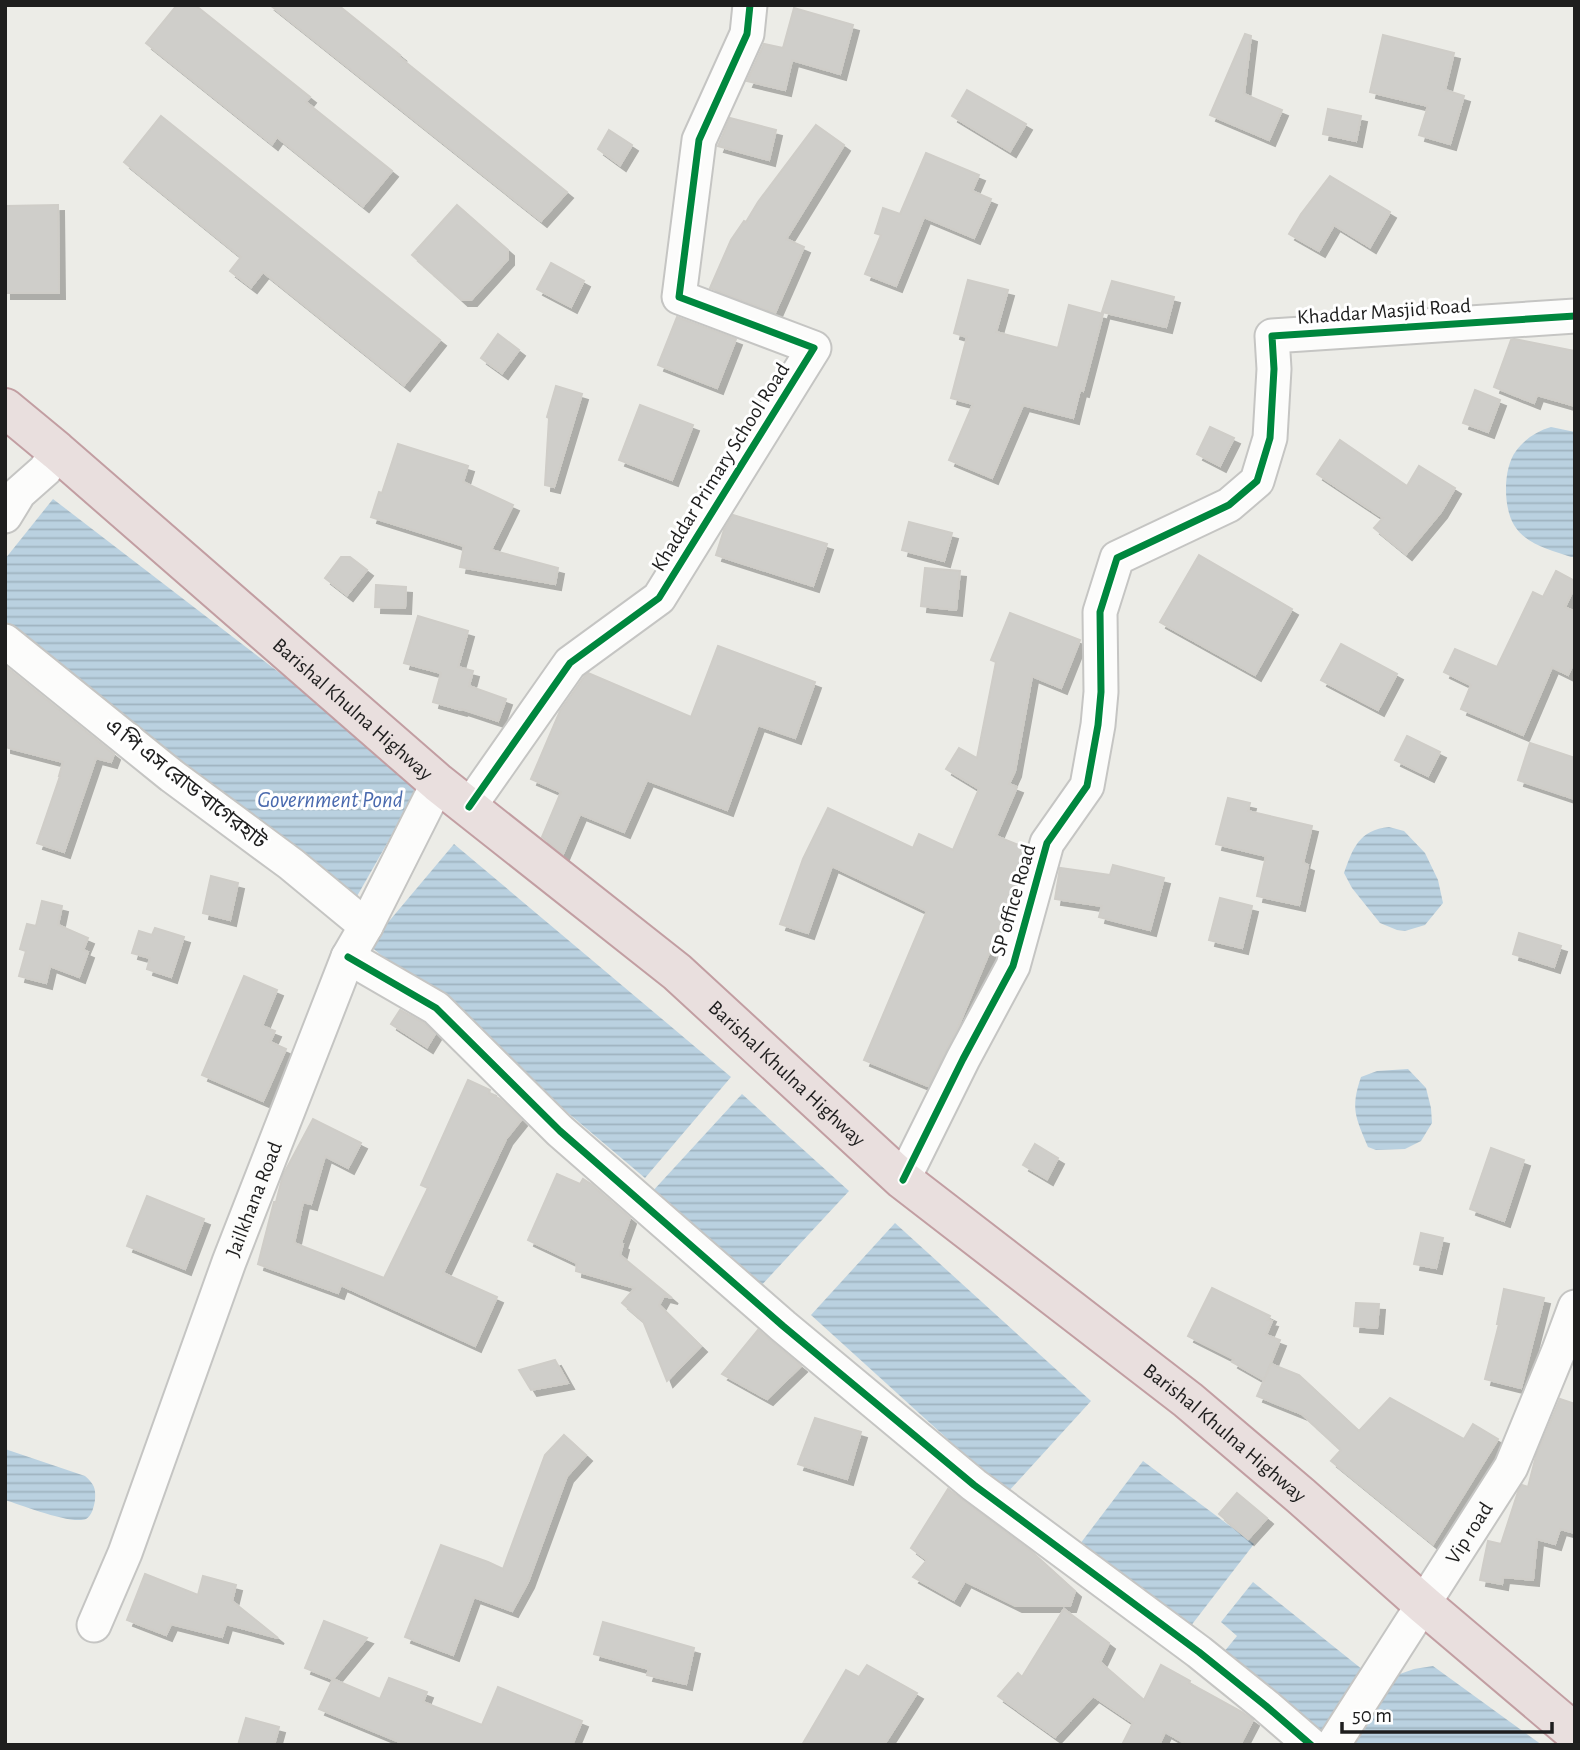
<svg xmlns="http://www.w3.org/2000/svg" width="1580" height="1750" viewBox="0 0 1580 1750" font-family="'Alegreya Sans','Noto Sans Bengali',sans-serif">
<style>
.water{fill:url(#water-rules)}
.building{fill:#cfceca;stroke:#cfcdc8;stroke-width:2;filter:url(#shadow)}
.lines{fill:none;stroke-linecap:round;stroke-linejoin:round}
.minor-casing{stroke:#c5c5c3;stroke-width:37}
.highway-casing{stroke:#c29ea2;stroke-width:42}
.minor{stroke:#fcfcfb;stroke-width:33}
.highway{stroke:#e9dfde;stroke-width:38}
.cycleway-casing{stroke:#fff;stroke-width:11}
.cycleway{stroke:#00873e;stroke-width:7}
.labels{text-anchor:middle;stroke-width:6;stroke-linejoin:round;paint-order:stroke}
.street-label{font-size:21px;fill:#1e1e1e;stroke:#fff}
.water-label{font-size:23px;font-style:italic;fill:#4a6aae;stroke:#fff}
</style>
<defs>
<pattern id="water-rules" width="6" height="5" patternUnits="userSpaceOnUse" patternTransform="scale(1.75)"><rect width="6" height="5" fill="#bad1e0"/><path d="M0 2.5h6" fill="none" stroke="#9fb3c0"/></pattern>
<filter id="shadow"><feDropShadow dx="6" dy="6" stdDeviation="0" flood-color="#0004"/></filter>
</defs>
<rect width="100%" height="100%" fill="#ecece7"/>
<g class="water">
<path d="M1551 427 1575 432V557H1571C1551 550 1526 545 1514 525 1503 507 1503 468 1516 451 1525 439 1537 431 1551 427Z"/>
<path d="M53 499 422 782 352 905 5 630V559Z"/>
<path d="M1389 827 1404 831 1425 853 1438 880 1443 903 1425 925 1405 931 1397 930 1380 923 1352 888 1344 873C1353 848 1359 830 1389 827Z"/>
<path d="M454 844 731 1077 645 1178 369 945Z"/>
<path d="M1408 1069 1426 1088 1431 1108 1432 1123 1421 1141 1405 1149 1376 1150 1368 1147C1356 1118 1350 1109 1361 1077L1377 1071Z"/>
<path d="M742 1094 849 1191 758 1289 651 1193Z"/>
<path d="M895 1223 1091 1401 1007 1493 811 1315Z"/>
<path d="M5 1449 85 1476C94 1484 96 1488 95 1500 94 1506 92 1516 86 1519 72 1525 21 1505 5 1500Z"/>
<path d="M1143 1461 1254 1544 1173 1649 1064 1565Z"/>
<path d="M1253 1582 1368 1674 1317 1737 1219 1658 1237 1636 1221 1622Z"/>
<path d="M1433 1666 1542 1745H1350L1397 1675 1414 1669Z"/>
</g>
<g class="building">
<path d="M177 5H195L310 97 306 102 392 171 363 206 277 137 272 144 146 43Z"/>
<path d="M270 5H338L400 55 398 56 567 192 541 221Z"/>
<path d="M794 8 853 25 840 74 792 60 785 90 747 81 764 44 783 48Z"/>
<path d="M1245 34 1251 36 1244 94 1282 110 1269 140 1210 115Z"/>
<path d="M1383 35 1454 53 1445 90 1464 96 1450 144 1419 135 1428 106 1370 92Z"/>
<path d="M967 90 1026 124 1010 151 952 116Z"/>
<path d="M1328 109 1361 116 1356 141 1323 134Z"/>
<path d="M161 116 440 340 404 385 263 272 251 287 230 271 241 257 124 162Z"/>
<path d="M730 118 776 130 769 160 718 146Z"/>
<path d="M816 125 844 145 786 239 804 247 775 313 710 288 731 240 744 221 746 222 758 202Z"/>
<path d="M609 130 632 145 620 165 598 149Z"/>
<path d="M926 153 979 175 972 191 991 199 974 238 924 217 896 286 865 274 881 235 875 233 883 208 900 214Z"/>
<path d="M1330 176 1390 212 1370 247 1334 225 1319 251 1289 234 1301 214Z"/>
<path d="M58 205 59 293H5V206Z"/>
<path d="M457 205 508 250V259L471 300H462L412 255Z"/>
<path d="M551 263 584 281 571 307 537 289Z"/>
<path d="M968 280 1008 290 996 332 1058 348 1069 305 1103 314 1083 391 1080 390 1073 418 1023 405 992 478 949 460 973 404 951 398 967 337 954 333Z"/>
<path d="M1112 281 1174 297 1166 327 1102 312Z"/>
<path d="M677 317 736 339 717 388 658 365Z"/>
<path d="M498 334 519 350 502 373 481 358Z"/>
<path d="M1514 339 1575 351V406L1537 395 1534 403 1494 387 1511 340Z"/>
<path d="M556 386 582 394 554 487 545 485 549 418 547 417Z"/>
<path d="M1475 390 1500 400 1488 432 1463 423Z"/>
<path d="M640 405 693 425 672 480 619 460Z"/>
<path d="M1210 427 1234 438 1220 466 1197 454Z"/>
<path d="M1340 440 1407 486 1419 466 1455 488 1441 512 1406 554 1374 528 1383 518 1317 474Z"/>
<path d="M398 444 468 466 463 482 513 505 491 550 558 568 555 584 460 567 464 546 371 517 379 492 382 493Z"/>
<path d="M733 515 827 544 813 586 716 555 724 530Z"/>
<path d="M909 522 952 533 944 561 902 550Z"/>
<path d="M1199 555 1292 609 1255 675 1160 622Z"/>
<path d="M341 557H350L367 570 347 595 325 578Z"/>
<path d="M925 568 960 571 956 610 921 606Z"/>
<path d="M1556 571 1575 581V586L1565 607 1575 612V660L1568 675 1552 667 1523 735 1461 709 1471 685 1444 672 1455 649 1497 667 1533 592 1543 597Z"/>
<path d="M376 585 406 587 405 608 375 607Z"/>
<path d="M1010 613 1080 640 1061 688 1032 676 1015 771 1009 784 1017 787 996 836 1026 848 1010 903 958 1027 928 1086 864 1060 927 911 832 866 808 933 780 924 803 859 828 808 913 848 919 834 953 850 979 789 946 769 959 748 977 758 996 662 991 660Z"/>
<path d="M418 616 468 631 458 667 473 671 469 686 506 699 498 721 462 709 461 710 433 702 441 673 404 663Z"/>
<path d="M1341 644 1397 674 1378 710 1321 680Z"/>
<path d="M718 646 815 682 795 738 758 725 727 810 647 780 624 832 580 814 563 854 542 837 561 792 531 779 560 711 584 677 588 673 691 717Z"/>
<path d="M5 666 114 754 111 762 96 758 64 852 37 843 60 776H59L63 762 5 747Z"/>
<path d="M1407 736 1440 752 1428 776 1395 760Z"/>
<path d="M1530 743 1575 758V799L1518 780Z"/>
<path d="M1228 798 1250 803 1248 811 1312 826 1303 863 1308 865 1299 905 1257 896 1266 856 1216 844Z"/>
<path d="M1113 865 1164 878 1150 930 1099 917 1102 906 1055 899 1060 868 1110 875Z"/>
<path d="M211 876 238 883 230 920 203 913Z"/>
<path d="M1220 898 1252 906 1242 948 1209 940Z"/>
<path d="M42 901 62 906 58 925 88 938 83 950 88 952 79 977 50 966 46 983 19 976 26 951 20 949 27 924 36 926Z"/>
<path d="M155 928 184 937 171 977 147 969 150 958 132 953 139 931 152 935Z"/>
<path d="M1519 933 1561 946 1554 967 1513 954Z"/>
<path d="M244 976 277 990 262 1026 275 1031 270 1042 286 1049 263 1101 202 1075Z"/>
<path d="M400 1010 424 1023 435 1034 427 1047 391 1024Z"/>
<path d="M468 1080 490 1090 489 1093 500 1099 521 1120 506 1139 443 1273 497 1297 475 1346 341 1285 338 1293 258 1264 274 1202H276L283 1175 313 1119 361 1143 348 1168 325 1156 311 1204 303 1202 294 1243 384 1278 428 1188 421 1185Z"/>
<path d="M1035 1144 1058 1158 1047 1179 1023 1165Z"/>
<path d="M1491 1148 1524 1160 1504 1221 1470 1209Z"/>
<path d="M557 1174 580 1184 583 1179 591 1184 630 1218 621 1243 623 1244 620 1255 672 1298 664 1296 659 1305 701 1346 667 1381 643 1321 622 1303 635 1288 576 1271 577 1263 528 1240Z"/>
<path d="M147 1196 204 1219 185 1269 127 1246Z"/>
<path d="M1421 1233 1443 1238 1436 1268 1414 1264Z"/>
<path d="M1212 1288 1270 1316 1268 1320 1272 1321 1266 1335 1280 1340 1264 1380 1232 1362 1234 1359 1188 1336Z"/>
<path d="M1504 1289 1544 1298 1521 1388 1485 1379 1499 1324H1497Z"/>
<path d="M1356 1303 1379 1304 1377 1328 1354 1326Z"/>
<path d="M758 1330 801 1366 767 1399 722 1374Z"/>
<path d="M555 1360 568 1383 531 1390 519 1370Z"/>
<path d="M1271 1364 1299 1375 1359 1431 1390 1398 1464 1439 1473 1424 1498 1439 1433 1544 1331 1461 1341 1450 1302 1414 1257 1396Z"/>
<path d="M1560 1399 1575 1404V1533L1560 1529 1555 1544 1537 1539 1533 1580 1503 1577 1502 1584 1480 1580 1488 1541 1501 1544 1518 1492 1522 1485 1528 1487 1536 1456Z"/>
<path d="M815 1418 861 1432 847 1479 798 1464Z"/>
<path d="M564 1435 586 1455 567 1476 528 1582 512 1611 474 1597 453 1655 405 1637 441 1545 488 1562 503 1569 545 1455Z"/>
<path d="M948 1489 1032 1552 1075 1591 1070 1606H1016L965 1581 954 1600 913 1577 927 1560 911 1548Z"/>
<path d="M1237 1493 1267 1518 1248 1539 1219 1514Z"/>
<path d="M145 1574 198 1595 203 1576 236 1585 232 1601 278 1638 226 1624 222 1637 171 1624 166 1635 127 1620Z"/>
<path d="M1064 1609 1109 1643 1100 1662 1144 1700 1161 1665 1190 1681 1189 1683 1242 1712 1253 1720 1240 1745H1188L1165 1732 1159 1745H1122L1133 1723 1093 1696 1055 1737 998 1696 1018 1673 1022 1677Z"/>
<path d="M324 1621 367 1638 333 1679 305 1668Z"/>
<path d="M603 1622 694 1648 686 1684 647 1675 649 1669 594 1654Z"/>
<path d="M867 1665 917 1693 884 1745H802L846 1670 859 1677Z"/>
<path d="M389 1678 427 1692 423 1702 482 1725 498 1687 582 1721 572 1745H407L319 1709 333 1679 380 1699Z"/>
<path d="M246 1718 279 1727 274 1745H238Z"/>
</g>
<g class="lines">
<g class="minor-casing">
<g id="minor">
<path d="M5 516 19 493 45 470 57 451"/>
<path d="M5 641 172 776 291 864 366 926"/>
<path d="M469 807 570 663 659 598 814 348 679 297 699 140 747 34 750 5"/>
<path d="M348 957 436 1008 560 1131 783 1326 974 1485 1199 1652 1266 1706 1311 1745"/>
<path d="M903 1180 963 1059 1013 966 1047 843 1087 786 1098 725 1101 692 1100 612 1117 558 1229 505 1257 481 1270 438 1274 369 1272 336 1575 316"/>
<path id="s1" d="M94 1625 125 1553 229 1262 348 957 366 926 438 783"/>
<path id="s2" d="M1333 1745 1511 1467 1559 1350 1575 1307"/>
</g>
</g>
<g class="highway-casing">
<g id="highway">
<path id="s3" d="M5 408 57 451 438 783 677 972 903 1180 1188 1400 1301 1496 1424 1605 1575 1733"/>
</g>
</g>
<use href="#minor" class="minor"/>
<use href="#highway" class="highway"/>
<g class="cycleway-casing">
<g id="cycleway">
<path d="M469 807 570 663 659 598 814 348 679 297 699 140 747 34 750 5"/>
<path d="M348 957 436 1008 560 1131 783 1326 974 1485 1199 1652 1266 1706 1311 1745"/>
<path d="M903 1180 963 1059 1013 966 1047 843 1087 786 1098 725 1101 692 1100 612 1117 558 1229 505 1257 481 1270 438 1274 369 1272 336 1575 316"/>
</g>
</g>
<use href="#cycleway" class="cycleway"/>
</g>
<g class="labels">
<g class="street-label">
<text transform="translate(1384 311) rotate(-4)" y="7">Khaddar Masjid Road</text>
<text transform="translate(720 467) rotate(-58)" y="7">Khaddar Primary School Road</text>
<text dy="7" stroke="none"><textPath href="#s3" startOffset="460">Barishal Khulna Highway</textPath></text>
<text transform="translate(186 783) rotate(38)" y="7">এ পি এস রোড বাগেরহাট</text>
<text transform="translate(1013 900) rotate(-74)" y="7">SP office Road</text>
<text dy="7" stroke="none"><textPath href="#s3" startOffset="1027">Barishal Khulna Highway</textPath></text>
<text dy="7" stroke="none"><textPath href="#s1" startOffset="455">Jailkhana Road</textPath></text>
<text dy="7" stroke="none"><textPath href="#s3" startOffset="1594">Barishal Khulna Highway</textPath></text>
<text dy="7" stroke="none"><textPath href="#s2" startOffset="252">Vip road</textPath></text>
</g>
<g class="water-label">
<text x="330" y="807">Government Pond</text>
</g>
</g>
<rect width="1580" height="1750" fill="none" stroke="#1e1e1e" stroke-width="14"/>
<path d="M1342 1722v10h210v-10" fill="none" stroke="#1e1e1e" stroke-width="3.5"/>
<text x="1352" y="1722" font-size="21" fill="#1e1e1e" stroke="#ffffff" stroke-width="5" paint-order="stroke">50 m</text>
</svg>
